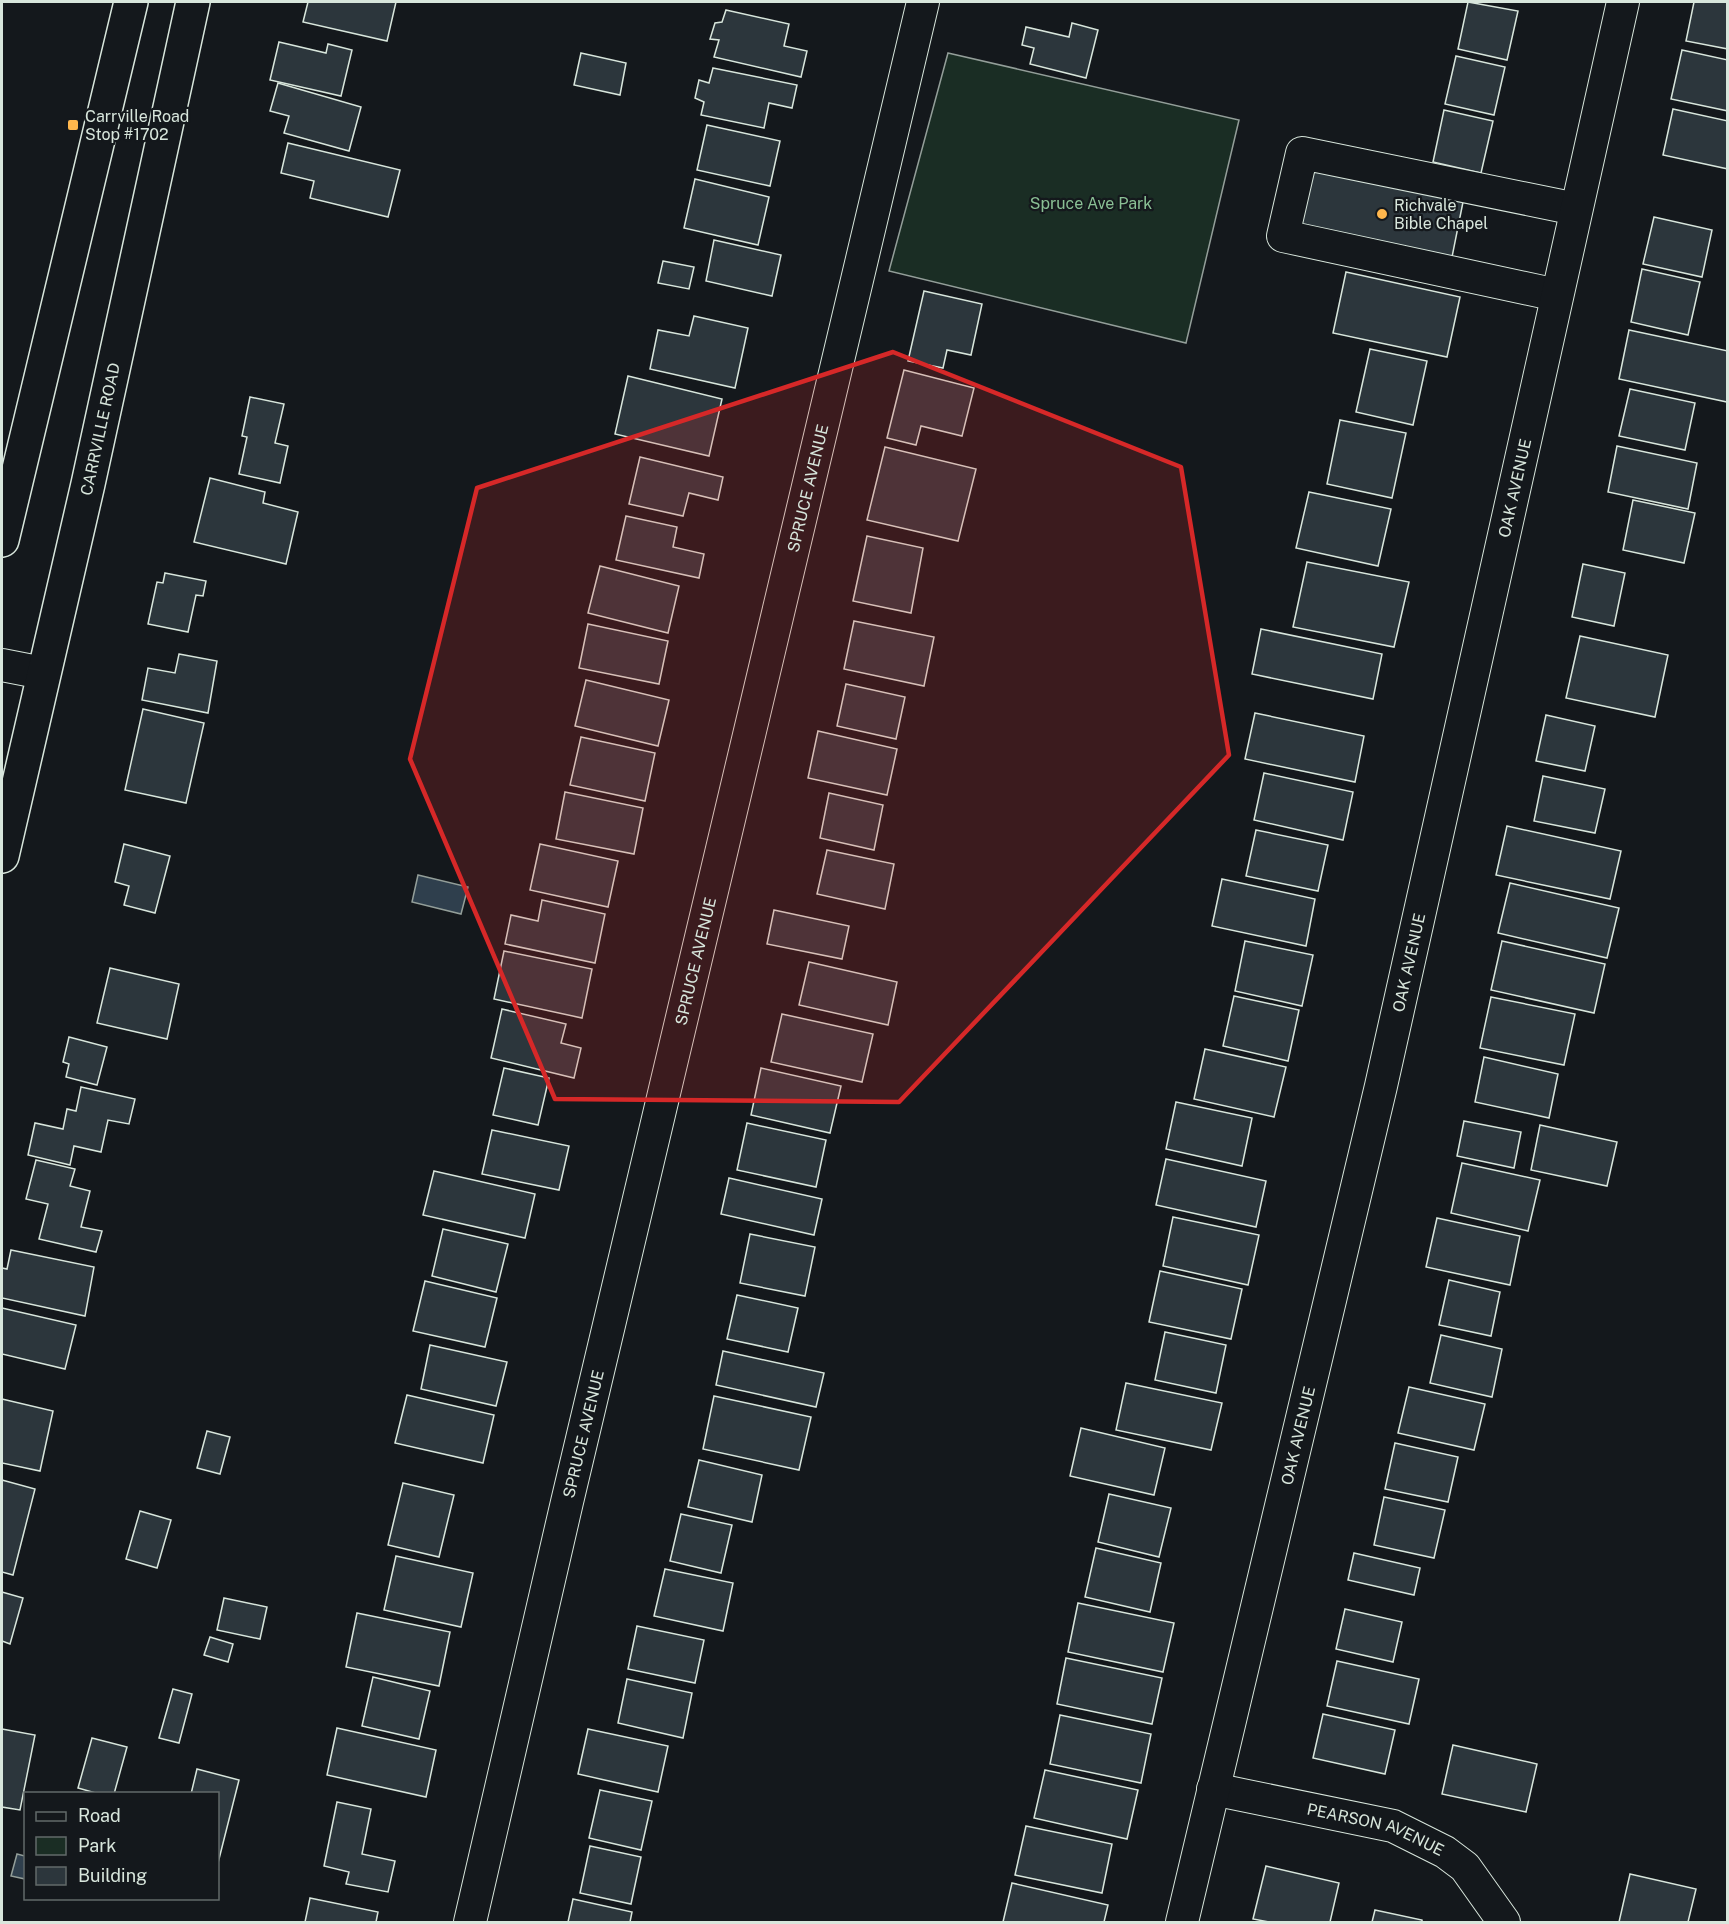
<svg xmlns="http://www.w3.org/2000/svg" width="1729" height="1924" viewBox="0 0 1729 1924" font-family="'Public Sans',sans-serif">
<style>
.green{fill:#1a2d24;stroke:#939e99;stroke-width:1.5}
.water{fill:#2f3f4d;stroke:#939e99;stroke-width:1.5}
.building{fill:#2c363c;stroke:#d8e6dc;stroke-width:1.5}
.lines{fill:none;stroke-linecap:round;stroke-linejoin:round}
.minor-casing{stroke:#d8e6dc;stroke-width:34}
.major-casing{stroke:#d8e6dc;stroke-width:36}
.minor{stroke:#14181c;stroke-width:32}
.major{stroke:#14181c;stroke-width:33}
.marked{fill:#d62828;fill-opacity:0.2;stroke:#d62828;stroke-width:4.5;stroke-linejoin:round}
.poi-dot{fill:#ffb74d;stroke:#14181c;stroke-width:2}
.labels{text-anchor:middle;stroke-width:4.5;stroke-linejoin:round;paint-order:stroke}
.poi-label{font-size:16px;fill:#d8e6dc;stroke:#14181c;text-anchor:start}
.park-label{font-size:16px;fill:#8ac095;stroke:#14181c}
.street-label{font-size:16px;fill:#d8e6dc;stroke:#14181c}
</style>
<rect width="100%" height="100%" fill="#14181c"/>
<path class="green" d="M948 53 1239 120 1186 343 889 271Z"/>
<g class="water">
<path d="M418 875 468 887 461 914 412 902Z"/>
<path d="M17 1854 25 1856V1879L11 1876Z"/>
</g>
<g class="building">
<path d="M308 2H396L387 41 303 22Z"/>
<path d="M1468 2 1518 11 1507 60 1458 49Z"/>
<path d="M1694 2H1728V49L1686 41Z"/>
<path d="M726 10 789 24 784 46 807 51 801 77 714 57 719 40 710 39 715 23 722 22Z"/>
<path d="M1072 23 1098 30 1086 78 1030 64 1034 48 1022 45 1026 27 1069 37Z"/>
<path d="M279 42 326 53 328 44 352 50 341 96 270 80Z"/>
<path d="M1682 50 1728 60V111L1671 99Z"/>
<path d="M581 53 626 63 620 95 574 85Z"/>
<path d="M1456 56 1505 67 1494 115 1445 104Z"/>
<path d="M713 68 797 85 792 108 769 103 764 128 701 115 704 102 695 98 699 80 709 83Z"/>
<path d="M278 83 361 107 349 151 284 133 289 116 270 111Z"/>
<path d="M1673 109 1728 121V169L1663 155Z"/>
<path d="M1444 110 1493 121 1481 173 1433 162Z"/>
<path d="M707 125 780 141 770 186 697 170Z"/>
<path d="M288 143 400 170 388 217 310 198 314 181 281 173Z"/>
<path d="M1311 170 1464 197 1452 257 1299 231Z"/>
<path d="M695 179 769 197 758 245 684 228Z"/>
<path d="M1654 217 1712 230 1702 277 1643 264Z"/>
<path d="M714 240 781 255 772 296 706 281Z"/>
<path d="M663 261 694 267 689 289 658 283Z"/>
<path d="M1642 269 1700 282 1688 335 1631 322Z"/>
<path d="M1346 272 1460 297 1447 357 1333 333Z"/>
<path d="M924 291 982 304 971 355 947 350 943 368 908 361Z"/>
<path d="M694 316 748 328 735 388 650 369 658 330 689 336Z"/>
<path d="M1629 330 1728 351 1727 402 1619 379Z"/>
<path d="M1370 349 1427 361 1413 425 1356 412Z"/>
<path d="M904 370 974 388 962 436 921 426 916 445 887 438Z"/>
<path d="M628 376 722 399 709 456 615 434Z"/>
<path d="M1630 389 1695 403 1685 450 1619 436Z"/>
<path d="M250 397 284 404 275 443 288 446 280 483 239 474 247 437 242 436Z"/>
<path d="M1340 420 1406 433 1392 498 1327 484Z"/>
<path d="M1617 446 1697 463 1688 509 1608 492Z"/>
<path d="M885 447 976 469 958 541 867 520Z"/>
<path d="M640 457 723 477 718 500 689 493 683 516 629 504Z"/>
<path d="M210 478 265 492 263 503 298 512 286 564 194 542Z"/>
<path d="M1309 492 1391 509 1378 566 1296 548Z"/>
<path d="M1633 500 1695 513 1684 563 1623 550Z"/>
<path d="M626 516 677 527 673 547 704 554 699 578 616 560Z"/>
<path d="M867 536 923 548 911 613 853 601Z"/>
<path d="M1307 562 1409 582 1394 647 1293 627Z"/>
<path d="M1583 564 1625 573 1614 626 1572 617Z"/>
<path d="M600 566 679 586 668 633 588 613Z"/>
<path d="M165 573 206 581 203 596 196 595 188 632 148 624 157 582 163 583Z"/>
<path d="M854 621 934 637 924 686 844 669Z"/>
<path d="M588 624 668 641 659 684 579 668Z"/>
<path d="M1261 629 1382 654 1373 699 1252 674Z"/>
<path d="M1580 636 1668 655 1655 717 1566 698Z"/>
<path d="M179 654 217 661 208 713 142 700 148 668 175 673Z"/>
<path d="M586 680 669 700 658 746 575 726Z"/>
<path d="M846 684 905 697 896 739 837 726Z"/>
<path d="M143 709 204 723 186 803 125 790Z"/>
<path d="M1255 713 1364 736 1355 782 1245 759Z"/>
<path d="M1546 715 1595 726 1585 771 1536 761Z"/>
<path d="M818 731 897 749 887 795 808 778Z"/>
<path d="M581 737 655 753 645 801 570 785Z"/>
<path d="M1264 773 1353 792 1343 840 1254 820Z"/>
<path d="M1543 776 1605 789 1595 833 1534 821Z"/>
<path d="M565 792 643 808 634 854 556 839Z"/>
<path d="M829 793 883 805 874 850 820 838Z"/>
<path d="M1507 826 1621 851 1610 899 1496 875Z"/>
<path d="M1256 830 1328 845 1318 891 1246 876Z"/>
<path d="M124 844 170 856 155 913 124 905 129 886 115 882Z"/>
<path d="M540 844 618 861 608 907 530 890Z"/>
<path d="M827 850 894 864 885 909 817 894Z"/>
<path d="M1222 879 1315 899 1306 946 1212 926Z"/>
<path d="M1510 883 1619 908 1607 958 1498 933Z"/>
<path d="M542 900 605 914 595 963 505 944 511 915 538 921Z"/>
<path d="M774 910 849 926 842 959 767 944Z"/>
<path d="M1245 941 1313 955 1302 1006 1235 991Z"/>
<path d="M1502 941 1605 964 1594 1013 1491 990Z"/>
<path d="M504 951 592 969 582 1018 494 999Z"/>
<path d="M809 962 897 982 888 1025 799 1005Z"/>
<path d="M110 968 179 984 167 1039 97 1023Z"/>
<path d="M1234 996 1299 1010 1288 1061 1223 1046Z"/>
<path d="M1491 997 1575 1014 1564 1065 1480 1048Z"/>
<path d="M502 1009 566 1024 561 1043 581 1048 574 1078 491 1058Z"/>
<path d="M782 1014 873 1034 862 1082 771 1062Z"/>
<path d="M69 1037 107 1047 97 1085 66 1077 69 1064 63 1062Z"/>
<path d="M1205 1049 1286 1067 1274 1117 1194 1099Z"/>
<path d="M1484 1057 1558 1074 1549 1118 1475 1102Z"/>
<path d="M504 1068 549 1078 538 1125 493 1115Z"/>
<path d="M761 1068 841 1086 830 1133 751 1115Z"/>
<path d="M81 1087 135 1099 129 1124 108 1120 101 1152 74 1146 70 1165 28 1155 35 1123 63 1129 67 1109 76 1111Z"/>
<path d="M1176 1102 1252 1118 1242 1166 1166 1149Z"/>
<path d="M1464 1121 1521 1132 1514 1168 1457 1156Z"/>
<path d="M747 1123 826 1140 816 1187 737 1170Z"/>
<path d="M1540 1125 1617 1142 1607 1186 1531 1170Z"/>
<path d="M492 1130 569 1146 559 1190 482 1174Z"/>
<path d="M1166 1159 1266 1181 1256 1227 1156 1205Z"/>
<path d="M36 1160 75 1169 70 1186 90 1191 81 1227 102 1231 96 1252 39 1239 48 1204 26 1199Z"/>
<path d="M1462 1163 1540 1180 1528 1231 1451 1213Z"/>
<path d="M434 1171 535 1194 525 1238 423 1215Z"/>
<path d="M729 1178 822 1199 814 1235 721 1214Z"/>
<path d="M1173 1217 1259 1235 1248 1285 1163 1266Z"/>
<path d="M1437 1218 1520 1236 1510 1285 1426 1267Z"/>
<path d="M443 1229 508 1244 496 1292 432 1276Z"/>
<path d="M750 1234 815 1247 805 1296 740 1283Z"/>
<path d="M11 1250 94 1267 85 1316 2 1298V1268L7 1269Z"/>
<path d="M1160 1271 1242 1289 1231 1339 1149 1322Z"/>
<path d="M1449 1280 1500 1292 1491 1336 1439 1325Z"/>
<path d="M425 1281 497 1298 485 1347 413 1331Z"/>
<path d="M737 1295 798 1308 788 1352 727 1339Z"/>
<path d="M2 1308 76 1325 65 1369 2 1354Z"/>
<path d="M1165 1332 1226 1345 1216 1393 1155 1380Z"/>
<path d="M1441 1335 1502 1349 1492 1397 1430 1383Z"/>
<path d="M430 1345 507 1362 496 1406 421 1389Z"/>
<path d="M723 1351 824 1373 816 1407 716 1385Z"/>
<path d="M1126 1383 1222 1403 1211 1450 1116 1430Z"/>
<path d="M1409 1387 1485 1404 1474 1450 1398 1433Z"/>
<path d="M407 1395 494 1415 483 1463 395 1443Z"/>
<path d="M714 1396 811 1417 799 1470 703 1449Z"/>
<path d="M2 1399 53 1411 40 1471 2 1463Z"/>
<path d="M1081 1428 1165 1448 1154 1495 1070 1476Z"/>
<path d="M207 1431 230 1437 220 1474 197 1468Z"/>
<path d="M1395 1443 1458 1457 1448 1502 1385 1489Z"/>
<path d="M699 1460 762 1475 752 1522 688 1507Z"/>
<path d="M2 1480 35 1489 13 1575 2 1572Z"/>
<path d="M403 1483 454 1495 439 1557 388 1545Z"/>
<path d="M1109 1494 1171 1508 1159 1557 1098 1542Z"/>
<path d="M1384 1497 1445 1510 1434 1558 1374 1545Z"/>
<path d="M140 1511 171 1520 157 1568 126 1559Z"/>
<path d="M681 1514 732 1525 721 1573 670 1561Z"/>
<path d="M1096 1548 1161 1563 1150 1612 1085 1597Z"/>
<path d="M1354 1553 1420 1568 1414 1595 1348 1580Z"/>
<path d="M396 1556 473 1573 461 1627 384 1610Z"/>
<path d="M665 1569 733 1583 723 1631 654 1616Z"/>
<path d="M2 1592 23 1598 10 1644 2 1641Z"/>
<path d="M224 1598 267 1607 260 1639 217 1630Z"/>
<path d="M1078 1603 1174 1623 1163 1672 1068 1652Z"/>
<path d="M1345 1609 1402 1622 1393 1662 1336 1649Z"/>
<path d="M357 1613 450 1632 439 1686 346 1667Z"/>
<path d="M637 1626 704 1640 695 1683 628 1669Z"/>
<path d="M210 1637 233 1644 228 1662 204 1655Z"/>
<path d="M1066 1658 1162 1678 1152 1724 1057 1704Z"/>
<path d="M1337 1661 1419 1679 1409 1724 1327 1706Z"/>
<path d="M373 1677 430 1691 419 1739 362 1726Z"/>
<path d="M627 1679 692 1693 683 1738 618 1723Z"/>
<path d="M173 1689 192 1694 179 1743 159 1738Z"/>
<path d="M1323 1714 1395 1730 1385 1774 1313 1758Z"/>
<path d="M1060 1715 1151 1734 1141 1783 1050 1764Z"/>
<path d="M337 1728 436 1750 426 1797 327 1775Z"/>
<path d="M2 1729 35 1735 20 1810 2 1807Z"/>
<path d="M588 1729 668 1746 658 1792 578 1774Z"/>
<path d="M92 1738 127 1747 114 1794H99L78 1788Z"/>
<path d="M1453 1745 1537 1764 1526 1812 1442 1794Z"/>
<path d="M197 1769 239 1780 218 1863V1794H191Z"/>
<path d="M1045 1770 1138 1790 1127 1839 1034 1818Z"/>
<path d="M600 1790 652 1801 641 1850 589 1838Z"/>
<path d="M337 1802 371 1809 362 1854 395 1861 388 1892 346 1884 349 1872 324 1866Z"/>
<path d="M1026 1826 1112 1844 1102 1893 1015 1875Z"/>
<path d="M590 1846 641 1857 631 1904 580 1893Z"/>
<path d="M1266 1866 1339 1883 1330 1922H1269L1253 1919Z"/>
<path d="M1630 1874 1696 1889 1688 1922H1619Z"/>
<path d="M1012 1883 1108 1905 1104 1922H1003Z"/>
<path d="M310 1898 378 1912 376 1922H305Z"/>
<path d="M573 1899 632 1912 630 1922H568Z"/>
<path d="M1375 1910 1422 1920V1922H1372Z"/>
</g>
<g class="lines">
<g class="minor-casing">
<g id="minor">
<path d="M1557 295 1283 236 1302 153 1576 209"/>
<path d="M2 665 43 673"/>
<path id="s1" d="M1213 1789 1393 1826 1445 1852 1465 1867 1504 1922"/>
<path id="s2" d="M470 1922 567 1502 923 2"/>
<path id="s3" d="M1182 1922 1381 1086 1623 2"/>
</g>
</g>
<g class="major-casing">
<g id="major">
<path d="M2 540 131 2"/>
<path id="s4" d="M2 856 88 484 193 2"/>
</g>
</g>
<use href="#minor" class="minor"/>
<use href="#major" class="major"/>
</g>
<path class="marked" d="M893 352 1181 467 1229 755 899 1102 555 1099 410 759 477 488Z"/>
<g class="poi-dot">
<rect x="67" y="119" width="12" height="12" rx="3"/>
<circle cx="1382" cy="214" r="6"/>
</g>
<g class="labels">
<g class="poi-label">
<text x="85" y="122">Carrville Road<tspan x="85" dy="18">Stop #1702</tspan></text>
<text x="1394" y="211">Richvale<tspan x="1394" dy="18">Bible Chapel</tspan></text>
</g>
<g class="park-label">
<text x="1091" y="209">Spruce Ave Park</text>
</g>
<g class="street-label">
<text dy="6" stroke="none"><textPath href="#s4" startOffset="438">CARRVILLE ROAD</textPath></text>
<text dy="6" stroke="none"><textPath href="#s2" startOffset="1473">SPRUCE AVENUE</textPath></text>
<text dy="6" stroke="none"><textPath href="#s3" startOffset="1472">OAK AVENUE</textPath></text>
<text dy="6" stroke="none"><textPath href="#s2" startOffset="987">SPRUCE AVENUE</textPath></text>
<text dy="6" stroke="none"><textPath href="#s3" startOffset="986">OAK AVENUE</textPath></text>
<text dy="6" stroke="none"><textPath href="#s2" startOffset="501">SPRUCE AVENUE</textPath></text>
<text dy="6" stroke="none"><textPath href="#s3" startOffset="500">OAK AVENUE</textPath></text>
<text dy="6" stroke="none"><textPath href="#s1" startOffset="168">PEARSON AVENUE</textPath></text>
</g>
</g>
<rect width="1729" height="1924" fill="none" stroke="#d8e6dc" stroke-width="6"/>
<rect x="24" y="1792" width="195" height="108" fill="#14181c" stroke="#626a69" stroke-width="1.5"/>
<rect x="36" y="1812" width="30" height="9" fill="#14181c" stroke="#626a69" stroke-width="1.5"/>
<text x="78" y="1822" font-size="18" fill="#d8e6dc">Road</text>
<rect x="36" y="1837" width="30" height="18" fill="#1a2d24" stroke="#626a69" stroke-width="1.5"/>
<text x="78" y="1852" font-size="18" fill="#d8e6dc">Park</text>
<rect x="36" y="1867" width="30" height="18" fill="#2c363c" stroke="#626a69" stroke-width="1.5"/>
<text x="78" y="1882" font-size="18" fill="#d8e6dc">Building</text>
</svg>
